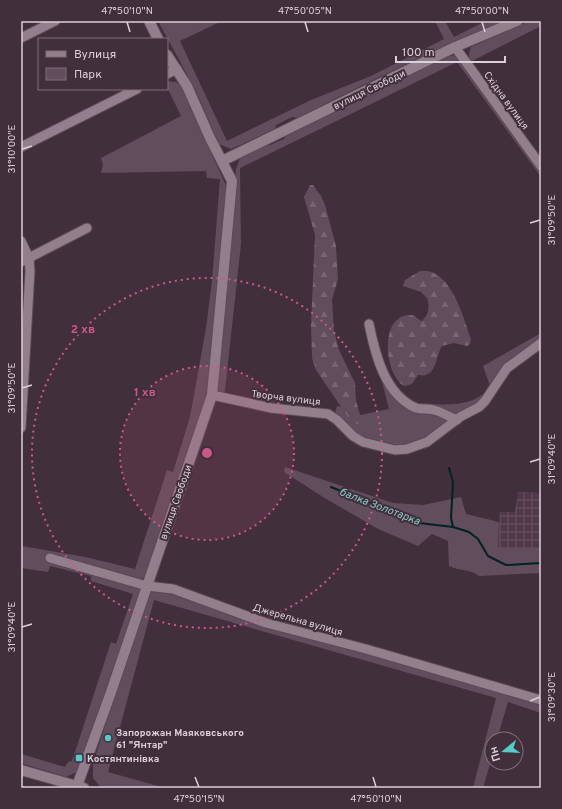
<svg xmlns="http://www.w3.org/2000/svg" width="562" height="809" viewBox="0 0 562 809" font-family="Overpass,sans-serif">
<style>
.industrial{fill:url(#industrial-grid)}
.green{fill:#614d5b}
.forest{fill:url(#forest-firs)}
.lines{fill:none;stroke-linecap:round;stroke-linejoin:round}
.stream{stroke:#002323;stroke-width:2}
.minor-casing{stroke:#5a4b56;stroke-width:11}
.tertiary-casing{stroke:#5a4b56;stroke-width:12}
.minor{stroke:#937e8c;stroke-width:9}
.tertiary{stroke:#937e8c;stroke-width:10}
.ticks{fill:none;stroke:#dcd0d8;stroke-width:1.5}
.ring{fill:none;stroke:#cb5887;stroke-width:2;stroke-dasharray:2 4}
.poi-dot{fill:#53cdca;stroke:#422f3c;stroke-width:1.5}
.labels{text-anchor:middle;stroke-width:4;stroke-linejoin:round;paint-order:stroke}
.street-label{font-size:10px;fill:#dcd0d8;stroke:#422f3c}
.poi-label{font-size:10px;font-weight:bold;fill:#dcd0d8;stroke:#422f3c;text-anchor:start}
.water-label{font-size:11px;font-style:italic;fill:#86cecb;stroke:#422f3c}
.centre{fill:#cb5887;stroke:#422f3c;stroke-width:2}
.ring-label{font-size:12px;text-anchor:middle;font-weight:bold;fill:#cb5887;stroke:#422f3c;stroke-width:4;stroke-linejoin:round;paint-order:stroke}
.neatline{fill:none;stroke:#dcd0d8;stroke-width:1.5}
.ticks-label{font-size:10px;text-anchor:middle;fill:#dcd0d8}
</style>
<defs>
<pattern id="industrial-grid" width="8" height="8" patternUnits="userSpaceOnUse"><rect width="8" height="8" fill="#51394a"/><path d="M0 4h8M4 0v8" fill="none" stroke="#695563"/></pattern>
<pattern id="forest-firs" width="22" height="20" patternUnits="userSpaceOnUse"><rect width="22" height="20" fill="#614d5b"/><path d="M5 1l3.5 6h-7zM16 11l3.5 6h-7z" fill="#776672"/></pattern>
</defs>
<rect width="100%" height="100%" fill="#422f3c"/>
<path class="industrial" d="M518 492 541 493V548H498L500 512H515Z"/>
<g class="green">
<path d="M158 21H222L180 41 227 141 311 100 371 76 444 39 435 21H445L454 37 486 21H510C436 47 367 83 297 118L292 117 276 125 275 129 231 149 219 144 196 91Z"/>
<path d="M529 21H541V26L470 62 469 53 471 47Z"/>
<path d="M459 54 476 81 541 170V177L457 62 240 168 241 244 225 390 224 395 216 393 236 169 240 158 263 145H270L284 139 287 133 443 58Z"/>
<path d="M167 81 176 82 182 87 227 188 209 385 205 403 147 572 145 577 140 580V597L77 772 66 777 21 763V754L65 767 68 762 72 761 111 642 116 644 133 594 91 581V576L50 566 48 572 21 568 22 546 85 557 135 569 167 470 173 472 190 417 206 328 212 281 220 179 207 178 206 171 101 173 103 164 101 158 181 116 167 87Z"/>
<path d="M541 333V340L510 363 482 402 419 443 392 447 356 435 335 413 337 406 342 407 346 415H360L389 409 381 378 394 384 414 403C439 404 475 410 490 386L483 366Z"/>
<path d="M285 467 393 503 423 505 461 497 466 514 499 522 498 548H541V573L479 576C471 569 459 571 449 566L448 541 432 534 418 546 378 529 323 497 284 472Z"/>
<path d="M155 587 280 630 541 702V713L508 702 497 739H492V757L483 788H473L496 698 154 600 108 772 165 788H101L93 778V763L150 590Z"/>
</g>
<g class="forest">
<path d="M310 185H313L321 196 325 205 336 246 338 279 332 300 334 331 339 350 355 383 356 401 361 418 359 424 352 423 316 370 312 358 311 325 315 235 304 197Z"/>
<path d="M420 271C450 266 464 318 471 340L470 344 467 346 454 343 442 346C435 357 437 379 418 375L412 384 405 386C385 378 377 313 412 315 416 316 418 320 422 321 429 315 430 306 427 298L421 292 403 286 405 280Z"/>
</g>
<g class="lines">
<g class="stream">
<path d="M449 468 453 482 451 518 453 527"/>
<path d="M331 487 419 523 453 527 469 532 478 539 488 556 506 565 541 563"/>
</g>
<g class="minor-casing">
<g id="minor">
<path d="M21 38 55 21"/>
<path d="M455 47 541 166"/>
<path d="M167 74 177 69"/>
<path d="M21 147 137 89"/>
<path d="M21 241 29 258 30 271 21 428"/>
<path d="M21 262 87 228"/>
<path d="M369 324C375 354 385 395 416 408 422 410 428 408 434 410 442 412 449 417 457 420"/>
<path d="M212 395 271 408 328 414 337 420 353 436 363 442 395 450 407 449 427 442 460 417 479 407 485 401 507 368 541 343"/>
<path d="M50 558 147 586 173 589 266 623 366 649 541 700"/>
</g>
</g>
<g class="tertiary-casing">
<g id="tertiary">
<path d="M149 21 158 39"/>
<path d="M222 161 455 47 517 21"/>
<path d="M21 770 84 788"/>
<path d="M77 786 110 695 212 395 232 181 210 138 187 86 167 55"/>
</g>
</g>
<use href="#minor" class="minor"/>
<use href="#tertiary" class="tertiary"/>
</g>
<path class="ticks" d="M127 22 130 32M305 22 308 32M482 22 485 32M22 149 32 146M530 223 540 220M22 388 32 385M530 462 540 459M22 627 32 624M530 701 540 697M195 777 199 787M373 777 376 787"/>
<circle cx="207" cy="453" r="87" fill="#cb5887" fill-opacity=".12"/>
<g class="ring">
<circle cx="207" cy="453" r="87"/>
<circle cx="207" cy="453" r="175"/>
</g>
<g class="poi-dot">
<circle cx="108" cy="738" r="4"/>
<rect x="75" y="754" width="8" height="8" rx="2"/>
</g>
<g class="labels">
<g class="street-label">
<text transform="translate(369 89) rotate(-26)" y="4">вулиця Свободи</text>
<text transform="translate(507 100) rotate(54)" y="4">Східна вулиця</text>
<text transform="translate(286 397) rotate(7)" y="4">Творча вулиця</text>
<text transform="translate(175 502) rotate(-71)" y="4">вулиця Свободи</text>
<text transform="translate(298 619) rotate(16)" y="4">Джерельна вулиця</text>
</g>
<g class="poi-label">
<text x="116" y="736">Запорожан Маяковського<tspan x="116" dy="12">61 "Янтар"</tspan></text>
<text x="87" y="762">Костянтинівка</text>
</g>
<g class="water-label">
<text transform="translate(380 506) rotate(21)" y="4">балка Золотарка</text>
</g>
</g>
<circle cx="207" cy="453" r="6" class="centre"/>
<g class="ring-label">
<text x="83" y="333">2 хв</text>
<text x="145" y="396">1 хв</text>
</g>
<rect width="562" height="809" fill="none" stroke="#422f3c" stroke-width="44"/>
<rect x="38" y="38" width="130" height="52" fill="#422f3c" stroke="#806f7a"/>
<rect x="46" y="51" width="20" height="6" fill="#937e8c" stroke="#806f7a"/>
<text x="74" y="58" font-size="12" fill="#dcd0d8">Вулиця</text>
<rect x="46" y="68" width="20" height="12" fill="#614d5b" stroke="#806f7a"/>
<text x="74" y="78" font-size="12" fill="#dcd0d8">Парк</text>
<g transform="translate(504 751) rotate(252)"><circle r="19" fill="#422f3c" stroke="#806f7a"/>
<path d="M0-3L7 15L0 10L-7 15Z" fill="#53cdca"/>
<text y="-6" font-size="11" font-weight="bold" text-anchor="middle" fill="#dcd0d8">Пн</text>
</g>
<path d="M396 56v6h109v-6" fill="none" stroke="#dcd0d8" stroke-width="2"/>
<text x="402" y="56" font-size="12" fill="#dcd0d8" stroke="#422f3c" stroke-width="3" paint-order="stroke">100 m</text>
<rect x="22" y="22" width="518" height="765" class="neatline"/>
<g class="ticks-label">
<text x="127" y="14">47°50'10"N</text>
<text x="305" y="14">47°50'05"N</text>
<text x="482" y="14">47°50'00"N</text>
<text transform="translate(11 149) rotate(-90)" y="4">31°10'00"E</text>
<text transform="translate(551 220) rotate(-90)" y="4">31°09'50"E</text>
<text transform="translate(11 388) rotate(-90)" y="4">31°09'50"E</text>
<text transform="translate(551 459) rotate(-90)" y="4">31°09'40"E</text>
<text transform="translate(11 627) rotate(-90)" y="4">31°09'40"E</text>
<text transform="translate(551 697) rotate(-90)" y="4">31°09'30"E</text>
<text x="199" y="802">47°50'15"N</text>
<text x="376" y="802">47°50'10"N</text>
</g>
</svg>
